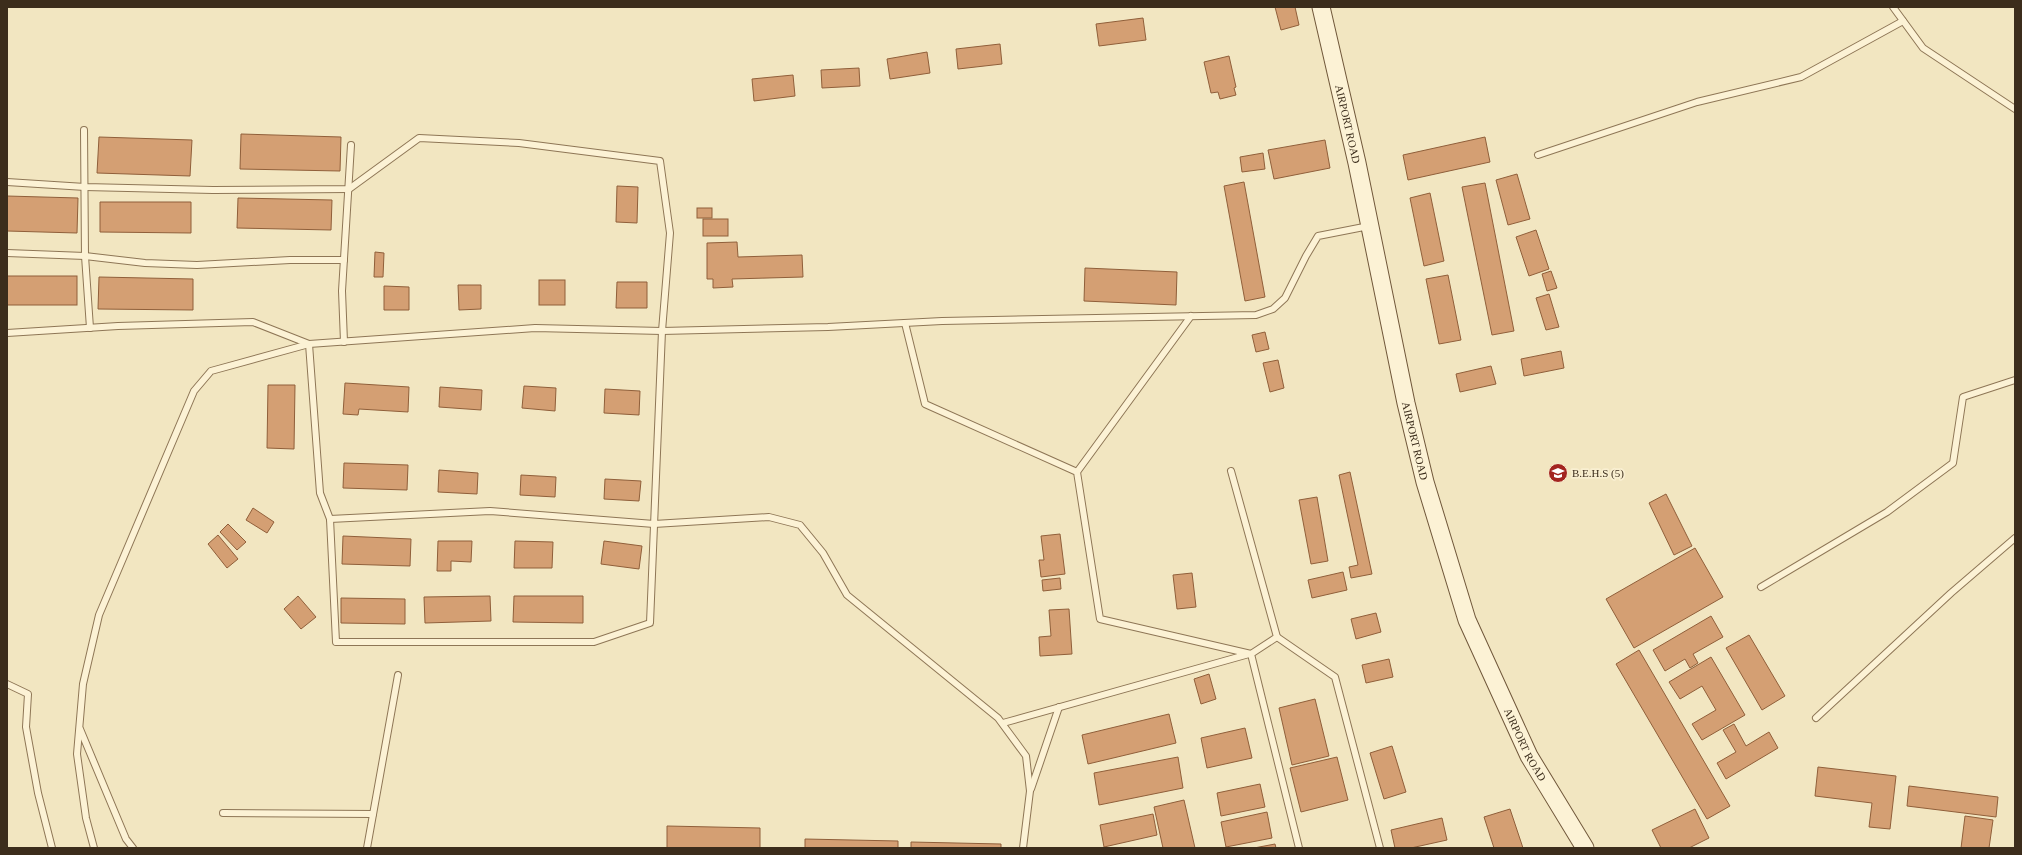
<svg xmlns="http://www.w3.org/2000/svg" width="2022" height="855" viewBox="0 0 2022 855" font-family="'Times New Roman',serif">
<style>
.building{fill:#d49f73;stroke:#905f3a}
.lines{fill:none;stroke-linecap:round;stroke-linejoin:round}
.lane-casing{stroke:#8e7656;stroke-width:8}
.secondary-casing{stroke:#70573a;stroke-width:19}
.lane{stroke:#fcf2d5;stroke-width:6}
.secondary{stroke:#fcf2d5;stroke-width:17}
.labels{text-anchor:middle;stroke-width:3.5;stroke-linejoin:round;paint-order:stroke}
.street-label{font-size:11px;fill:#3c2d1c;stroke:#f9efd1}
.poi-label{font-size:11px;fill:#3c2d1c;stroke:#f9efd1;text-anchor:start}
</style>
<rect width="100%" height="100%" fill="#f2e6c1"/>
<g class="building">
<path d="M1275 7H1295L1299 25 1281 30Z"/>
<path d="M1143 18 1146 40 1099 46 1096 24Z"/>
<path d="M1000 44 1002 64 958 69 956 49Z"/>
<path d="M927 52 930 73 890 79 887 59Z"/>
<path d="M1229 56 1236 87 1234 88 1236 95 1220 99 1218 92 1211 93 1204 62Z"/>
<path d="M859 68 860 86 822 88 821 70Z"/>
<path d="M793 75 795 96 754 101 752 79Z"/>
<path d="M241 134 341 137 340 171 240 169Z"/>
<path d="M99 137 192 140 190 176 97 173Z"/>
<path d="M1485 137 1490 162 1408 180 1403 155Z"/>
<path d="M1325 140 1330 168 1274 179 1268 150Z"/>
<path d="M1263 153 1265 169 1242 172 1240 157Z"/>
<path d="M1517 174 1530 219 1508 225 1496 180Z"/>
<path d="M1244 182 1265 297 1245 301 1224 186Z"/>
<path d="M1485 183 1514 331 1492 335 1462 187Z"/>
<path d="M617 186 638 187 637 223 616 222Z"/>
<path d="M1430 193 1444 261 1424 266 1410 198Z"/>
<path d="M7 196 78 198 77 233 7 231Z"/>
<path d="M238 198 332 200 331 230 237 228Z"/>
<path d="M100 202H191V233L100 232Z"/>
<rect x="697" y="208" width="15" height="10"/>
<rect x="703" y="219" width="25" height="17"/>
<path d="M1536 230 1549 269 1529 276 1516 237Z"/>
<path d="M737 242 738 257 802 255 803 277 732 279 733 287 713 288V279H707V243Z"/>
<path d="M375 252 384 253 383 277H374Z"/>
<path d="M1085 268 1177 272 1176 305 1084 301Z"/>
<path d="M1551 271 1557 288 1547 291 1542 274Z"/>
<path d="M1448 275 1461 340 1439 344 1426 279Z"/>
<rect x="7" y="276" width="70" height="29"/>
<path d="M99 277 193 279V310L98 309Z"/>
<rect x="539" y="280" width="26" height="25"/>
<path d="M617 282H647V308H616Z"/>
<path d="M458 285H481V309L459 310Z"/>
<path d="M384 286 409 287V310H384Z"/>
<path d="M1549 294 1559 327 1546 330 1536 298Z"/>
<path d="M1265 332 1269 349 1256 352 1252 335Z"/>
<path d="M1561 351 1564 368 1524 376 1521 359Z"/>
<path d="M1278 360 1284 388 1270 392 1263 363Z"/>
<path d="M1491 366 1496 384 1460 392 1456 374Z"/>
<path d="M345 383 409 387 408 412 359 409 358 415 343 414Z"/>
<path d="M268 385H295L294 449 267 448Z"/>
<path d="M524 386 556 388 555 411 522 408Z"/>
<path d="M440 387 482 390 481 410 439 407Z"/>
<path d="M605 389 640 391 639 415 604 413Z"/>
<path d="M344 463 408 465 407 490 343 488Z"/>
<path d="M439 470 478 473 477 494 438 492Z"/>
<path d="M1350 472 1372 574 1351 578 1349 567 1358 565 1339 475Z"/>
<path d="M521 475 556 477 555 497 520 495Z"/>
<path d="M605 479 641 481 639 501 604 499Z"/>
<path d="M1666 494 1692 546 1674 555 1649 503Z"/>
<path d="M1317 497 1328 561 1311 564 1299 500Z"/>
<path d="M253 508 274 522 267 533 246 520Z"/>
<path d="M228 524 246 542 237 550 220 532Z"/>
<path d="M1060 534 1065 574 1041 577 1039 560H1044L1041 536Z"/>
<path d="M218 535 238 559 227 568 208 544Z"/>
<path d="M343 536 411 539 410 566 342 564Z"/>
<path d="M438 541H472L471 562 451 561V571H437Z"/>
<path d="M515 541 553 542 552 568H514Z"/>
<path d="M604 541 642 546 639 569 601 564Z"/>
<path d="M1695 548 1723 597 1634 648 1606 599Z"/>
<path d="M1343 572 1347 590 1312 598 1308 580Z"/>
<path d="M1192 573 1196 607 1177 609 1173 575Z"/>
<path d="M1060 578 1061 589 1043 591 1042 580Z"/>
<path d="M298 596 316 617 301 629 284 609Z"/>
<path d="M490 596 491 621 425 623 424 597Z"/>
<path d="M514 596H583V623L513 622Z"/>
<path d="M341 598 405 599V624L341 623Z"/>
<path d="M1069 609 1072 654 1040 656 1039 637 1051 636 1049 610Z"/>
<path d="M1376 613 1381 632 1356 639 1351 619Z"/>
<path d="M1711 616 1723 637 1693 654 1698 663 1690 668 1685 659 1665 671 1653 650Z"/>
<path d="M1749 635 1785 696 1762 710 1726 648Z"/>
<path d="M1639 650 1730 806 1707 819 1616 664Z"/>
<path d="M1711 657 1745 715 1702 740 1692 724 1716 710 1702 686 1680 699 1669 682Z"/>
<path d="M1389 659 1393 677 1366 683 1362 665Z"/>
<path d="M1209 674 1216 699 1201 704 1194 679Z"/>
<path d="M1315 699 1329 756 1292 765 1279 708Z"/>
<path d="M1169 714 1176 743 1088 764 1082 735Z"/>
<path d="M1734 724 1746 746 1769 732 1778 748 1726 779 1717 763 1736 752 1723 730Z"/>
<path d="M1245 728 1252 758 1207 768 1201 738Z"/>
<path d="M1392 746 1406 792 1384 799 1370 753Z"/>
<path d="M1178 757 1183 788 1099 805 1094 773Z"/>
<path d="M1337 757 1348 800 1301 812 1290 768Z"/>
<path d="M1818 767 1896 776 1890 829 1869 827 1872 803 1815 796Z"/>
<path d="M1260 784 1265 807 1221 816 1217 793Z"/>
<path d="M1909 786 1998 797 1996 817 1907 806Z"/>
<path d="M1184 800 1195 848H1163L1154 807Z"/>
<path d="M1510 809 1523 848H1494L1484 817Z"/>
<path d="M1695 809 1709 838 1689 848H1661L1652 830Z"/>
<path d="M1267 812 1272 838 1226 847 1221 822Z"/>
<path d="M1153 814 1157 835 1104 847 1100 825Z"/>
<path d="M1965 816 1993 820 1989 848H1961Z"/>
<path d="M1442 818 1447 840 1411 848H1395L1391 830Z"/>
<path d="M667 826 760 828V848H667Z"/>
<path d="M805 839 898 841V848H805Z"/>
<path d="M911 842 1001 844V848H911Z"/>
<path d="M1275 844 1276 848H1254Z"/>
</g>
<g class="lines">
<g class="lane-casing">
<g id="lane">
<path d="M1893 7 1923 48 2015 109"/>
<path d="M84 130 85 256 90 328"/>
<path d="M1538 155 1697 102 1801 77 1903 21"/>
<path d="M7 182 85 187 213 190 349 189 419 138 519 143 660 161 670 233 662 331 650 623 594 642H336L330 519 320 493 309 344 253 322 118 326 7 333"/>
<path d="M7 253 85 256 145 263 197 265 290 260H344"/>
<path d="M905 323 925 404 1077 472 1100 619 1251 654"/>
<path d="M344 342 342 291 351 145"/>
<path d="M1231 471 1277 637 1251 654 1299 848"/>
<path d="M1077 472 1191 316"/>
<path d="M330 519 490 511 654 524 769 517 800 525 823 553 847 595 998 718 1026 756 1030 791 1023 848"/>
<path d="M1761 587 1887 512 1953 463 1963 397 2015 380"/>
<path d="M1277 637 1335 677 1380 848"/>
<path d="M7 684 28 694 26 727 38 793 52 848"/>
<path d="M1816 718 1951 593 2015 538"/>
<path d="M1003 723 1249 654"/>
<path d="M80 729 126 839 133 848"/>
<path d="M1031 789 1059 707"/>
<path d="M223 813 373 814"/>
<path d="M94 848 86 818 77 754 83 684 99 615 194 391 211 371 309 344 535 328 662 331 828 327 942 321 1256 315 1273 309 1285 298 1306 256 1318 236 1369 226"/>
<path d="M367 848 398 675"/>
</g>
</g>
<g class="secondary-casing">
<g id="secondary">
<path id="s1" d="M1321 7 1357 163 1406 403 1425 482 1467 620 1529 756 1585 848"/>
</g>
</g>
<use href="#lane" class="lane"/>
<use href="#secondary" class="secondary"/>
</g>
<defs>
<g id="school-disc" transform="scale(1)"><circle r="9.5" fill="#a32420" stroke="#f9efd1"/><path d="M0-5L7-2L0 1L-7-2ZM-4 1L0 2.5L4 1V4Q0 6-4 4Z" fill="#fff"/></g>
</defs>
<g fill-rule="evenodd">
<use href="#school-disc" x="1558" y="473"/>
</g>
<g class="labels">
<g class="street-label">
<text dy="4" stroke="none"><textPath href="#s1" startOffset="120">AIRPORT ROAD</textPath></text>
<text dy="4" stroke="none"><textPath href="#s1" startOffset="444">AIRPORT ROAD</textPath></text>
<text dy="4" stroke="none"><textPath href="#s1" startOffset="768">AIRPORT ROAD</textPath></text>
</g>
<g class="poi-label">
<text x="1572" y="477">B.E.H.S (5)</text>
</g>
</g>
<rect width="2022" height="855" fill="none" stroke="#3c2d1c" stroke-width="16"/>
</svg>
